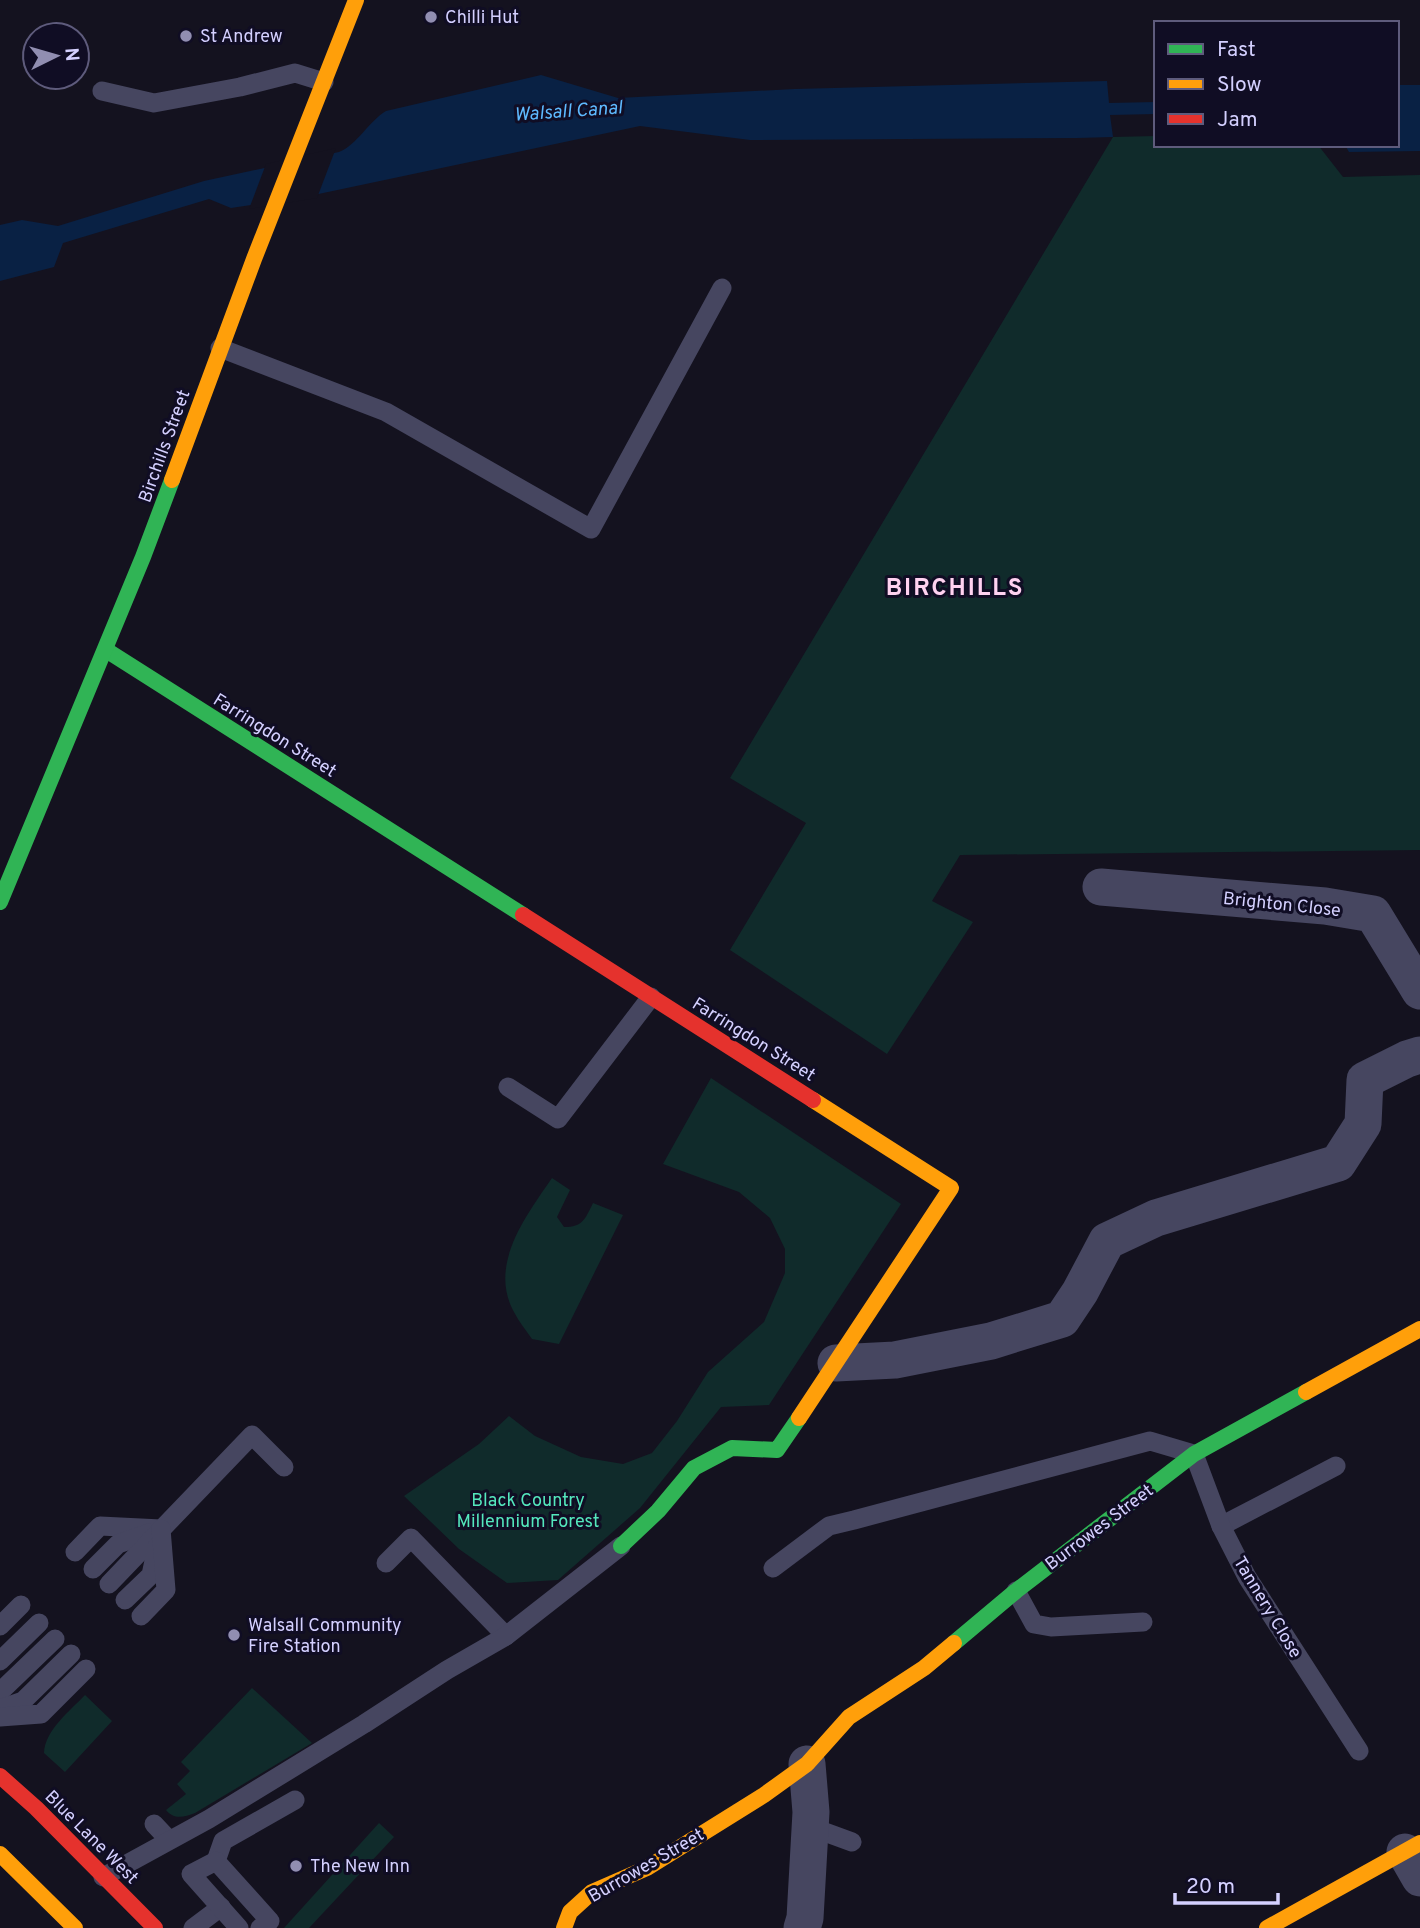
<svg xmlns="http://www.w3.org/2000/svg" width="1420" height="1928" viewBox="0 0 1420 1928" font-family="Overpass,sans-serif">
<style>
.green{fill:#102b2b}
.water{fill:#092144}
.pier{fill:#14121f}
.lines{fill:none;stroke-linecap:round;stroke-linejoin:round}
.lane{stroke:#464660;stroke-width:19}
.street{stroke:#464660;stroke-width:37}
.fast{stroke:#30b455;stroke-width:16}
.slow{stroke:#ff9f0a;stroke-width:16}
.jam{stroke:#e5322d;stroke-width:16}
.poi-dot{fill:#918eb1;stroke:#100d24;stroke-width:2.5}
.labels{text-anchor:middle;stroke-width:6;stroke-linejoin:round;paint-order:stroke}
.poi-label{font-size:18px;fill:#d4d0ff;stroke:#100d24;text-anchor:start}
.street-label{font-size:18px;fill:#d4d0ff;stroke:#100d24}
.park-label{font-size:18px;fill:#54e7bd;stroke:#100d24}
.water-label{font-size:19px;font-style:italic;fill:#5ebaff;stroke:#100d24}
.district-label{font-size:24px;font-weight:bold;letter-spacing:2px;fill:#ffd2f0;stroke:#100d24}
</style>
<rect width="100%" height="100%" fill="#14121f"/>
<g class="green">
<path d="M1156 136V145H1318L1343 177 1420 175V850L960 855 932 901 973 922 887 1054 730 950 806 823 730 778 1113 137Z"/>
<path d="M711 1078 901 1204 769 1405 721 1407 640 1508 558 1580 507 1583 459 1549 404 1496 479 1444 509 1416 535 1436 581 1457 623 1464 652 1453 677 1421 708 1372 764 1322 785 1273V1249L770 1218 739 1192 663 1164Z"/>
<path d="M552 1178 570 1190 557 1217 564 1227C583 1227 585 1219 593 1203L623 1215 559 1344 532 1339C526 1330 519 1322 514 1312 488 1265 526 1216 552 1178Z"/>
<path d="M252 1688 312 1743 195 1813C184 1817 174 1820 166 1810L186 1794 177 1784 190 1771 181 1762Z"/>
<path d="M85 1695 112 1721 65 1772 44 1753C45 1730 70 1711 85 1695Z"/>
<path d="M379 1823 394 1837 309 1928H284Z"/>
</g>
<g class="water">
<path d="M541 75 618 98 795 89 1107 81 1109 103 1156 102V114L1110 115 1113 137 1077 138 750 140 640 126 309 196 231 208 209 199 63 243 54 267 0 281V225L22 220 58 226 204 181 339 152C357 145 369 121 386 111Z"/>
<path d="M1397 85H1420V151L1349 152 1345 145H1397Z"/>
</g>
<path class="pier" d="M336 148 317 198 249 209 266 164Z"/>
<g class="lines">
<g class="lane">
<path d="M102 91 154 103 240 87 295 73 324 82"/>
<path d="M220 348 386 412 591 529 722 288"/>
<path d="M508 1087 558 1119 651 997"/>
<path d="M1221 1526 1336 1466"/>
<path d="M75 1552 100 1526 161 1529"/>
<path d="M386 1563 411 1538 506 1636"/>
<path d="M773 1568 829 1526 854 1520 1150 1441 1194 1454 1221 1526 1247 1577 1359 1751"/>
<path d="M93 1569 118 1544 149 1533"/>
<path d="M109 1584 252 1435 284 1467"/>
<path d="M1016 1591 1034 1624 1051 1627 1143 1622"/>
<path d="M125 1600 151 1575 157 1547"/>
<path d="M141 1616 166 1590 161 1529"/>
<path d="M0 1626 21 1605"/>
<path d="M0 1661 39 1623"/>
<path d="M0 1692 55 1639"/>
<path d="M0 1709 23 1701 71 1654"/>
<path d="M0 1717 41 1714 86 1669"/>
<path d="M154 1824 169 1840"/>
<path d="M811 1827 852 1842"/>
<path d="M216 1861 223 1841 295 1800"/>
<path d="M103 1877 209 1819 364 1724 447 1670 506 1636 621 1546"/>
<path d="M193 1928 221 1907"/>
<path d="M239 1928 191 1874 216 1861 270 1921 260 1928"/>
</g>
<g class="street">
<path d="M1101 887 1325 906 1373 914 1420 991"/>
<path d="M836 1363 895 1360 991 1341 1062 1319 1080 1292 1107 1241 1156 1218 1338 1163 1363 1124 1365 1080 1407 1059 1420 1055"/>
<path d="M1405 1852 1420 1878"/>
<path d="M802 1928 805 1918 811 1812 807 1764"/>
</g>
<g class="fast">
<path d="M106 650 523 915"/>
<path d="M0 902 143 557 172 480"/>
<path d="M621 1546 658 1511 694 1468 732 1448 777 1450 799 1418"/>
<path d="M954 1643 1016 1591 1194 1454 1306 1392"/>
</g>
<g class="slow">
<path d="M172 480 254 259 356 0"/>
<path d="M1306 1392 1420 1329"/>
<path d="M799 1418 951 1188 813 1100"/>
<path d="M0 1854 75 1928"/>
<path d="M564 1928 570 1912 592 1892 647 1868 764 1795 807 1764 849 1717 924 1668 954 1643"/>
<path d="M1267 1928 1420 1843"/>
</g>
<g class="jam">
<path d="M523 915 813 1100"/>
<path d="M0 1776 36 1808 155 1928"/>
</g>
</g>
<g class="poi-dot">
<circle cx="431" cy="17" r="7"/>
<circle cx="186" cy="36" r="7"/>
<circle cx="234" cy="1635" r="7"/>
<circle cx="296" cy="1866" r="7"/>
</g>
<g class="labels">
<g class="poi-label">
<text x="445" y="23">Chilli Hut</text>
<text x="200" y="42">St Andrew</text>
<text x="248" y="1631">Walsall Community<tspan x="248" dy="21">Fire Station</tspan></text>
<text x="310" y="1872">The New Inn</text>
</g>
<g class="street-label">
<text transform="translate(164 446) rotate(-70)" y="6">Birchills Street</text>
<text transform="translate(275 735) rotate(32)" y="6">Farringdon Street</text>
<text transform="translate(1282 904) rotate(6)" y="6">Brighton Close</text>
<text transform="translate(754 1039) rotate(32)" y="6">Farringdon Street</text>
<text transform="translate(1099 1527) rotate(-37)" y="6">Burrowes Street</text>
<text transform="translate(1268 1607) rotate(59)" y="6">Tannery Close</text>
<text transform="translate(92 1837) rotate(45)" y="6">Blue Lane West</text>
<text transform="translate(646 1865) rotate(-30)" y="6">Burrowes Street</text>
</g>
<g class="park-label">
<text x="528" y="1506">Black Country<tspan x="528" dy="21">Millennium Forest</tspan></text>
</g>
<g class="water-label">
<text transform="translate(568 110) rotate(-4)" y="7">Walsall Canal</text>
</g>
<g class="district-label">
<text x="955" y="595">BIRCHILLS</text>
</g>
</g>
<rect x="1154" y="21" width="245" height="126" fill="#100d24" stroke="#5e5b7c" stroke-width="2"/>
<rect x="1168" y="44" width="35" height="10" fill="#30b455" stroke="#5e5b7c" stroke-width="2"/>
<text x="1217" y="56" font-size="21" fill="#d4d0ff">Fast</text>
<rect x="1168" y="79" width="35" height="10" fill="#ff9f0a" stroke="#5e5b7c" stroke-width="2"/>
<text x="1217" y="91" font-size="21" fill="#d4d0ff">Slow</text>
<rect x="1168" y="114" width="35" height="10" fill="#e5322d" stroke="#5e5b7c" stroke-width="2"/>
<text x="1217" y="126" font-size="21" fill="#d4d0ff">Jam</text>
<g transform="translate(56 56) rotate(85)"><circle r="33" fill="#100d24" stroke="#5e5b7c" stroke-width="2"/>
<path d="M0-5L12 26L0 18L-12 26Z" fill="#918eb1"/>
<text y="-10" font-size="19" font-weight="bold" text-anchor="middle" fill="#d4d0ff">N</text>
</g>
<path d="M1175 1893v10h103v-10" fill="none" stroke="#d4d0ff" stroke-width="3.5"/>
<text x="1186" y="1893" font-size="21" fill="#d4d0ff" stroke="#100d24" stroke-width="5" paint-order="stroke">20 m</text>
</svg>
